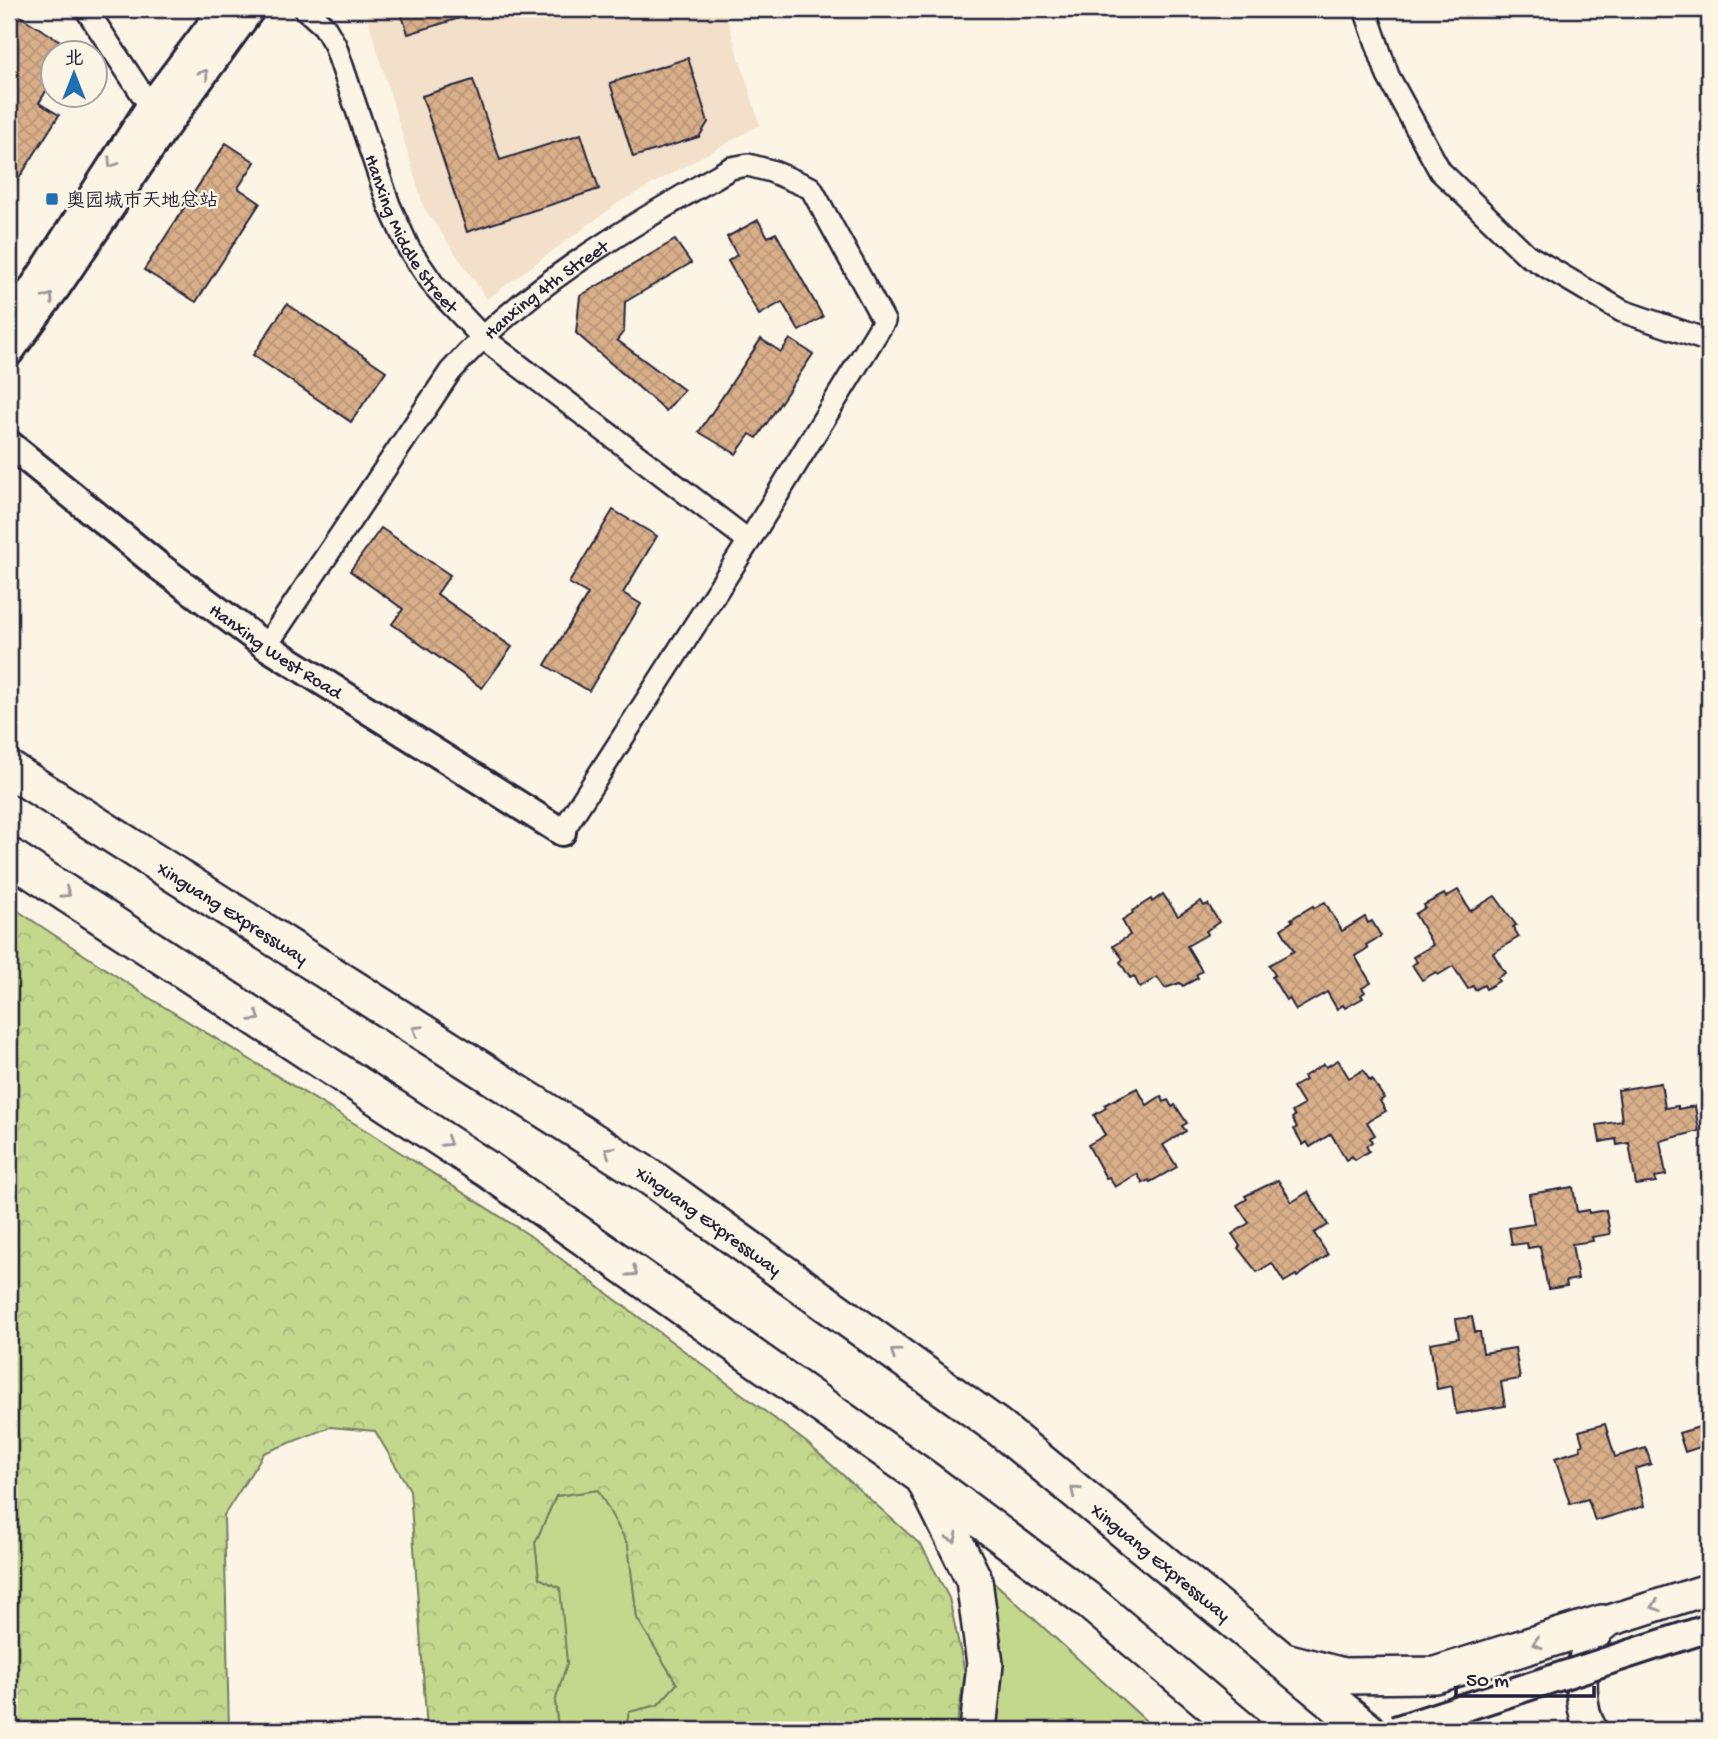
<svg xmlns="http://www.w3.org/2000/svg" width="1718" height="1739" viewBox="0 0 1718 1739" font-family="'Gochi Hand','LXGW WenKai TC',sans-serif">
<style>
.built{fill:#f2e0ca}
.grass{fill:#c4d88d;stroke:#737d64;stroke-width:2}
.forest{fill:url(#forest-crowns);stroke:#737d64;stroke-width:2}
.building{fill:url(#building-cross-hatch);stroke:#22223b;stroke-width:2}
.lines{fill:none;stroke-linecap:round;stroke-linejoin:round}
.minor-casing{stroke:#22223b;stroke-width:26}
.tertiary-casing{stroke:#22223b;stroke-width:32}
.secondary-casing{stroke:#22223b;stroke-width:35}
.trunk-casing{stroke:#22223b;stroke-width:40}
.minor{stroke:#fcf5e5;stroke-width:21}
.tertiary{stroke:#fcf5e5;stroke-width:26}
.secondary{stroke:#fcf5e5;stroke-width:30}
.trunk{stroke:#fcf5e5;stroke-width:35}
.tertiary-bridge-casing{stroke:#22223b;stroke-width:32;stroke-linecap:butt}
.tertiary-bridge{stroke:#fcf5e5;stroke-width:26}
.oneway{stroke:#9a9698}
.poi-dot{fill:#1f6fb2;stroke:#fcf5e5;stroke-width:2.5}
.labels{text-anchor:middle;stroke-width:5;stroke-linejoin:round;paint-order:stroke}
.poi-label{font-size:19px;fill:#22223b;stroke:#fcf5e5;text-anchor:start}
.street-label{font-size:19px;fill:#22223b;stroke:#fcf5e5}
</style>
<defs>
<pattern id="forest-crowns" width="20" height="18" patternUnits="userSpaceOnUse" patternTransform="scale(1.75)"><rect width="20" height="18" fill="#c4d88d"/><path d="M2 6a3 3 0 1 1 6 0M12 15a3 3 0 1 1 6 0" fill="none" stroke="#a8b97b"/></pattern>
<pattern id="building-cross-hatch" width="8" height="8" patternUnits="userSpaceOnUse" patternTransform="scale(1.75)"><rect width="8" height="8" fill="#d9af8a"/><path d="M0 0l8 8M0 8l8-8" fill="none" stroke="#ba9678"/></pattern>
</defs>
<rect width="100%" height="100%" fill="#fcf5e5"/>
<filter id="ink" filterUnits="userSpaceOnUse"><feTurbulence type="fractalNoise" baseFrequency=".0143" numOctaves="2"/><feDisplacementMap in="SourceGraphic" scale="14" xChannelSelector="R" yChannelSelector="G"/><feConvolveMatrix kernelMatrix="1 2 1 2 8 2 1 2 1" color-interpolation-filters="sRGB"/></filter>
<g filter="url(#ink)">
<path class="built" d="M365 9H724L760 125 618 203 487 299 424 208Z"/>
<g class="grass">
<path d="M599 1490 628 1545 637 1618 677 1684 658 1705 629 1712 626 1730H558L555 1702 567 1663 539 1578 535 1543 556 1496Z"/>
<path d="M986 1575 1156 1730H992L1002 1676 997 1627Z"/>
</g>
<path class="forest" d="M9 905 148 997 370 1133 529 1235 806 1442 922 1546 949 1598 965 1673 956 1730H626L629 1712 658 1705 677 1684 637 1618 628 1545 598 1490 556 1496 535 1543 539 1578 560 1588 567 1663 555 1702 558 1730H427L410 1490 375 1431 330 1427 264 1453 224 1515 229 1730H9Z"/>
<g class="building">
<path d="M400 9H478L479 12 408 34Z"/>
<path d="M18 15 78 52H52V81L39 103 59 115 9 194V29Z"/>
<path d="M688 58 708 122 699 137 633 157 610 83Z"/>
<path d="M473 80 500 160 581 134 599 189 467 232 422 96Z"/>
<path d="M226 143 255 162 238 188 260 203 196 302 144 270Z"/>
<path d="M758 220 768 237 776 233 823 317 799 331 782 302 759 315 728 261 737 255 727 237Z"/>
<path d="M675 240 691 263 625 302 624 331 617 340 684 390 666 411 576 333 580 296Z"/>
<path d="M287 304 386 371 351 422 253 355Z"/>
<path d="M761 339 781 352 790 339 813 354 757 438 750 434 736 454 699 432Z"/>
<path d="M613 510 657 536 623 593 641 604 589 691 545 665 588 594 569 583Z"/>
<path d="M381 528 450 575 437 594 512 647 482 688 392 624 403 609 350 571Z"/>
<path d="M1458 890 1470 911 1495 896 1516 925 1513 927 1519 937 1493 953 1505 973 1497 978 1499 981 1486 989 1484 985 1475 990 1473 986 1468 989 1453 966 1438 975 1436 972 1422 980 1412 965 1417 962 1413 957 1433 945 1415 914 1425 908 1424 905 1444 894 1446 897Z"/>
<path d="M1163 894 1178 916 1201 901 1204 906 1208 904 1219 922 1206 931 1208 934 1187 946 1202 971 1196 975 1198 978 1183 986 1180 983 1165 988 1157 977 1140 988 1134 976 1130 978 1120 962 1123 959 1113 946 1130 935 1122 920 1133 913 1132 911 1151 899 1152 902Z"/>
<path d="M1325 902 1342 931 1365 917 1368 923 1372 921 1381 936 1366 945 1368 948 1355 956 1371 983 1362 988 1365 992 1361 995 1363 998 1345 1008 1343 1005 1337 1009 1327 992 1296 1010 1289 998 1286 1000 1272 977 1275 975 1269 965 1294 951 1281 929 1293 921 1291 919 1313 906 1314 908Z"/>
<path d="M1338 1060 1349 1078 1363 1070 1370 1081 1372 1079 1384 1098 1380 1101 1386 1111 1367 1122 1375 1135 1370 1138 1372 1142 1366 1146 1369 1151 1355 1160 1352 1156 1346 1160 1331 1134 1310 1147 1307 1142 1303 1145 1294 1129 1297 1127 1292 1118 1295 1116 1292 1112 1304 1105 1293 1087 1305 1080 1303 1077 1324 1064 1326 1067Z"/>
<path d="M1661 1083 1665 1108 1678 1106V1109L1695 1106 1699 1131 1660 1141 1666 1175 1655 1177 1656 1182 1636 1185 1629 1143 1617 1145 1616 1139 1600 1142 1597 1125 1622 1121 1618 1090Z"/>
<path d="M1137 1088 1147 1105 1161 1096 1164 1102 1168 1100 1172 1107 1175 1105 1187 1123 1182 1126 1186 1131 1163 1145 1177 1167 1150 1182 1149 1180 1143 1183 1137 1174 1115 1187 1109 1177 1106 1178 1088 1145 1105 1135 1094 1115 1106 1108 1104 1105Z"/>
<path d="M1278 1180 1292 1202 1308 1192 1328 1225 1314 1233 1328 1255 1297 1277 1296 1275 1284 1282 1272 1263 1257 1272 1238 1248 1240 1246 1232 1234 1249 1223 1237 1205 1247 1199 1245 1196Z"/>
<path d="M1573 1187 1577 1212 1589 1210V1213L1606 1210 1610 1234 1592 1237 1593 1241 1572 1244 1578 1279 1566 1281 1567 1286 1548 1289 1540 1246 1528 1248 1527 1243 1512 1245 1509 1228 1534 1224 1529 1194Z"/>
<path d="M1472 1317 1475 1332H1480L1483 1353 1515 1348 1520 1379 1501 1382 1505 1406 1456 1414 1452 1386 1437 1389 1430 1343 1459 1338 1456 1319Z"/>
<path d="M1605 1424 1615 1457 1646 1448 1651 1464 1635 1469 1644 1506 1595 1521 1588 1499 1570 1504 1555 1458 1581 1450 1580 1446 1583 1445 1579 1431Z"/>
<path d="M1709 1424V1444L1685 1452 1679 1433Z"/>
</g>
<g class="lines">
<g class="minor-casing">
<g id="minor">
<path d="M86 9 150 106"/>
<path id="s1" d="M305 9 324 26 335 45 389 205 409 249 435 287 483 338 749 541"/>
<path d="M1365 9 1388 76 1440 171 1527 255 1622 311 1709 341"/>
<path id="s2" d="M266 646 450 372C527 284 631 226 731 168L748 165 771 171 811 188 884 321 749 541 562 832"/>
</g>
</g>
<g class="tertiary-casing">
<g id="tertiary">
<path d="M9 320 32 289 150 106 223 9"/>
<path d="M9 353 57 287 164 129 251 9"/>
<path id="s3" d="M9 444 160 567 266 646 562 832"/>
</g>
</g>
<g class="secondary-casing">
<path id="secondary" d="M1592 1730C1579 1710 1579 1670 1588 1648 1591 1639 1598 1631 1602 1623L1709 1589"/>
</g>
<g class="trunk-casing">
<g id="trunk">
<path id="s4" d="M9 769 653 1179 997 1426 1367 1730"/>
<path d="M9 856 487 1169 923 1477 1085 1598 1242 1730"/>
<path d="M926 1483 974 1580 985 1664 978 1730"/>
<path d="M1289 1662 1343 1676 1435 1675 1602 1623"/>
</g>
</g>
<use href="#minor" class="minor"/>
<use href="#tertiary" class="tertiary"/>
<use href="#secondary" class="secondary"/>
<use href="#trunk" class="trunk"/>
<g class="tertiary-bridge-casing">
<path id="tertiary-bridge" d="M1395 1730 1709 1628"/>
</g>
<use href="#tertiary-bridge" class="tertiary-bridge"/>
</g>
<defs><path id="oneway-chevron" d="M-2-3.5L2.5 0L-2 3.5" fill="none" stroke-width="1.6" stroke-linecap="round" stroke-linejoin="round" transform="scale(1.75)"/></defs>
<g class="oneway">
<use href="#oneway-chevron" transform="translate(204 74) rotate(-54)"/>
<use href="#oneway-chevron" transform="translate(112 163) rotate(124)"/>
<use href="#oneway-chevron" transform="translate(49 298) rotate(-55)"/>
<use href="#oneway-chevron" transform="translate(66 893) rotate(33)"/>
<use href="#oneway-chevron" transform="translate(256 1017) rotate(33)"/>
<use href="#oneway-chevron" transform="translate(417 1030) rotate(-148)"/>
<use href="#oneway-chevron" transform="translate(447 1142) rotate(33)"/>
<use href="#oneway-chevron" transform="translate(609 1151) rotate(-148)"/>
<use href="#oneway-chevron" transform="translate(633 1272) rotate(35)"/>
<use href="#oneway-chevron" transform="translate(895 1353) rotate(-144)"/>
<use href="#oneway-chevron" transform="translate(1075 1491) rotate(-140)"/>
<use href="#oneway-chevron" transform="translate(953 1538) rotate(64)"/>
<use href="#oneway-chevron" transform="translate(1656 1606) rotate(162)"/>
<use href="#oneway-chevron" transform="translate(1537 1643) rotate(163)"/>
</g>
</g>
<rect class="poi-dot" x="45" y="192" width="14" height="14" rx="3.5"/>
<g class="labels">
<g class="poi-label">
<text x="66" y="206">奥园城市天地总站</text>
</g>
<g class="street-label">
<text dy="7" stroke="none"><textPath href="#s1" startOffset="252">Hanxing Middle Street</textPath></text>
<text dy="7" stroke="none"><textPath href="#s2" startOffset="457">Hanxing 4th Street</textPath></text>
<text dy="7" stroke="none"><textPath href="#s3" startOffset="338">Hanxing West Road</textPath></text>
<text dy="7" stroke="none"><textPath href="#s4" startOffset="266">Xinguang Expressway</textPath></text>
<text dy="7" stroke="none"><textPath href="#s4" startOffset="833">Xinguang Expressway</textPath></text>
<text dy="7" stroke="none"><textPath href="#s4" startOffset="1400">Xinguang Expressway</textPath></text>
</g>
</g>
<rect width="1718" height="1739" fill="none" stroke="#fcf5e5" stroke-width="35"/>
<rect x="18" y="18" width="1683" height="1704" fill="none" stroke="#22223b" stroke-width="2.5" filter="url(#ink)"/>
<g transform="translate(74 74)"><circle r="33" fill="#fcf5e5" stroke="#a5a1a1" stroke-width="2"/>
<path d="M0-5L12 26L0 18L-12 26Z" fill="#1f6fb2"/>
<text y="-10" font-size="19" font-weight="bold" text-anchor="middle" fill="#22223b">北</text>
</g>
<path d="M1456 1686v10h138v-10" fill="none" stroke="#22223b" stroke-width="3.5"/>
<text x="1466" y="1686" font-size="21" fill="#22223b" stroke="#fcf5e5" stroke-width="5" paint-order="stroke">50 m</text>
</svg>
